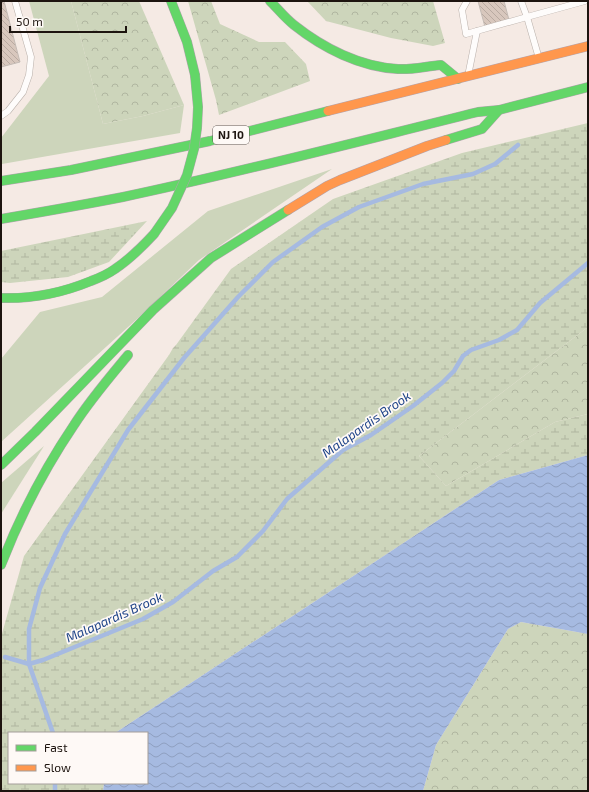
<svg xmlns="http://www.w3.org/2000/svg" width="589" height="792" viewBox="0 0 589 792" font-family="'Exo 2',sans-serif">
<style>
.green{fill:#cdd5bb}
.forest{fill:url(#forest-crowns)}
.wetland{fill:url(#wetland-marsh)}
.water{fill:url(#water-waves)}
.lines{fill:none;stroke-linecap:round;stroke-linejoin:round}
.stream{stroke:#a6bae1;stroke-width:4.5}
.building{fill:url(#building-back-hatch);stroke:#c4bbb5}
.lane-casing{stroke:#bab1ab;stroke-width:7}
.fast-casing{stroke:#b2a3ae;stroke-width:10}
.slow-casing{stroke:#b2a3ae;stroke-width:10}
.lane{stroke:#fefcfb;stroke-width:6}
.fast{stroke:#63d668;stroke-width:9}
.slow{stroke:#ff974d;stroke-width:9}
.fast-bridge-casing{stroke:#b2a3ae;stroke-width:10;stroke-linecap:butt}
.fast-bridge{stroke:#63d668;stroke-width:9}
.labels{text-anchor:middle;stroke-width:3.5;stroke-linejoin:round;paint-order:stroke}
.shield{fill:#fef9f6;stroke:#605954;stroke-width:1}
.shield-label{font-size:11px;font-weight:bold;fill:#1d140f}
.water-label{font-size:13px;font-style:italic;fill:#1d4388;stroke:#fef9f6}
</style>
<defs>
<pattern id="forest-crowns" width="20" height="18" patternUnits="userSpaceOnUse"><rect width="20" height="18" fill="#cdd5bb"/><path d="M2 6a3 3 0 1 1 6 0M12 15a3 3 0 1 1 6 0" fill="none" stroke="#b0b6a0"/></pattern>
<pattern id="wetland-marsh" width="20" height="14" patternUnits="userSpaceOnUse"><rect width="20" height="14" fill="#cdd5bb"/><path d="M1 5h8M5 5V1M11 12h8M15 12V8" fill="none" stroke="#b0b6a0"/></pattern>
<pattern id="water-waves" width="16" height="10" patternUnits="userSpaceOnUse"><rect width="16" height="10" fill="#a6bae1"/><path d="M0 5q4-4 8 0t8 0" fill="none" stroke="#8e9fc0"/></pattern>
<pattern id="building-back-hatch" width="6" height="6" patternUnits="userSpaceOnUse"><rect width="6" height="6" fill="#d8c7bd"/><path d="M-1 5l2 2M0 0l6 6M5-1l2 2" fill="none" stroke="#b9aaa1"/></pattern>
</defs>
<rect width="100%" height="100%" fill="#f5eae4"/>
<g class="green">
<path d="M29 1H71L103 124 143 116 184 105 180 133 2 164 1 163V138L49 76Z"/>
<path d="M332 169 199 260 138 318 1 442V359L40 312 102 297 208 211Z"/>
<path d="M44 446 1 514V483Z"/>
</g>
<g class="forest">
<path d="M71 1H139L184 105 143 116 103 124Z"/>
<path d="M188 1H211L220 24 259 42H285L306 64 310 81 219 115 216 100Z"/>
<path d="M307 1H433L445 43 433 46 391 38 326 21Z"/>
<path d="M588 327V414L555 422 446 486 419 456Z"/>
<path d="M521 622 588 634V791H423L436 745 508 629Z"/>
</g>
<g class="wetland">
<path d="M588 123V327L419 456 446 486 555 422 588 414V455L499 480 115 733H9V783H104L103 791H1V637L24 556 169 355 173 348 176 345 231 269 333 199 462 153Z"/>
<path d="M147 221 109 262 68 277 10 283 1 282V251Z"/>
</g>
<path class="water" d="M588 455V634L521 622 508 629 436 745 423 791H103L104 783H147V733H115L499 480Z"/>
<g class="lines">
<g class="stream">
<path d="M5 657 29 664 43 660 143 619 173 602 213 571 237 557 263 531 287 499 343 450 371 435 413 406 442 383 454 371 463 356 471 350 499 340 517 330 540 303 588 263"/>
<path d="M53 733 29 664V629L40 588 65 534 128 430 184 358 238 297 273 262 322 227 359 207 423 184 473 174 495 164 518 145"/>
<path d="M55 783V791"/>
</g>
</g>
<g class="building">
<path d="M1 1H4L20 62 1 67Z"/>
<path d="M478 1H504L509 20 485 27Z"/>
</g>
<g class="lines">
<g class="lane-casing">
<g id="lane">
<path d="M467 1 462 10 466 34 527 17 585 1"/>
<path d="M521 1 527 17 538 55"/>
<path d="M469 71 477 31"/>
<path d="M1 116 8 111 23 92 29 75 31 57 15 1"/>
</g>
</g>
<g class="fast-casing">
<g id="fast">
<path d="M171 1 187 42 195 75"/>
<path d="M270 1C278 9 285 18 294 25 323 48 360 67 398 69 412 70 427 66 441 65L458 79"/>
<path d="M446 140 482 129 499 110 588 87"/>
<path d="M1 181 71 170 210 141 328 111"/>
<path d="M1 219C42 212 82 205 123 197 242 172 360 141 478 112L499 110"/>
<path d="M1 298C32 299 62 293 91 281 99 278 108 274 115 269 130 259 142 247 154 234"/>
<path d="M1 465 35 432 153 310 211 258 288 210"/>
<path d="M1 565C20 516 45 468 74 425 90 400 109 378 128 355"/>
</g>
</g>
<g class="slow-casing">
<g id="slow">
<path d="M328 111 588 46"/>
<path d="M288 210 327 186 340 180 427 146 446 140"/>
</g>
</g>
<use href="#lane" class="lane"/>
<use href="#fast" class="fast"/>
<use href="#slow" class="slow"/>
<g class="fast-bridge-casing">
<path id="fast-bridge" d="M154 234 172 208 187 175 194 149 197 128 198 107 195 75"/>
</g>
<use href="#fast-bridge" class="fast-bridge"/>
</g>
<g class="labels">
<rect class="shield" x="213" y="126" width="36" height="18" rx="3"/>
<g class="shield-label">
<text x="231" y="139">NJ 10</text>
</g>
<g class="water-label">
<text transform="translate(366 424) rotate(-35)" y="5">Malapardis Brook</text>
<text transform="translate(114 617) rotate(-24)" y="5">Malapardis Brook</text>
</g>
</g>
<rect width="589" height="792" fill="none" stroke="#1d140f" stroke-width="4"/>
<rect x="8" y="732" width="140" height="52" fill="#fef9f6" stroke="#a49d9a"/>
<rect x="16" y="745" width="20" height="6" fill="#63d668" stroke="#a49d9a"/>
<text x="44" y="752" font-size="12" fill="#1d140f">Fast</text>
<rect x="16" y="765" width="20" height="6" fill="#ff974d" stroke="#a49d9a"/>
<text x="44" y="772" font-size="12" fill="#1d140f">Slow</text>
<path d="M10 26v6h116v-6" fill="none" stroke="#1d140f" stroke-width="2"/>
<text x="16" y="26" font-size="12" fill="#1d140f" stroke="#fef9f6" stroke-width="3" paint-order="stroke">50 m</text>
</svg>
